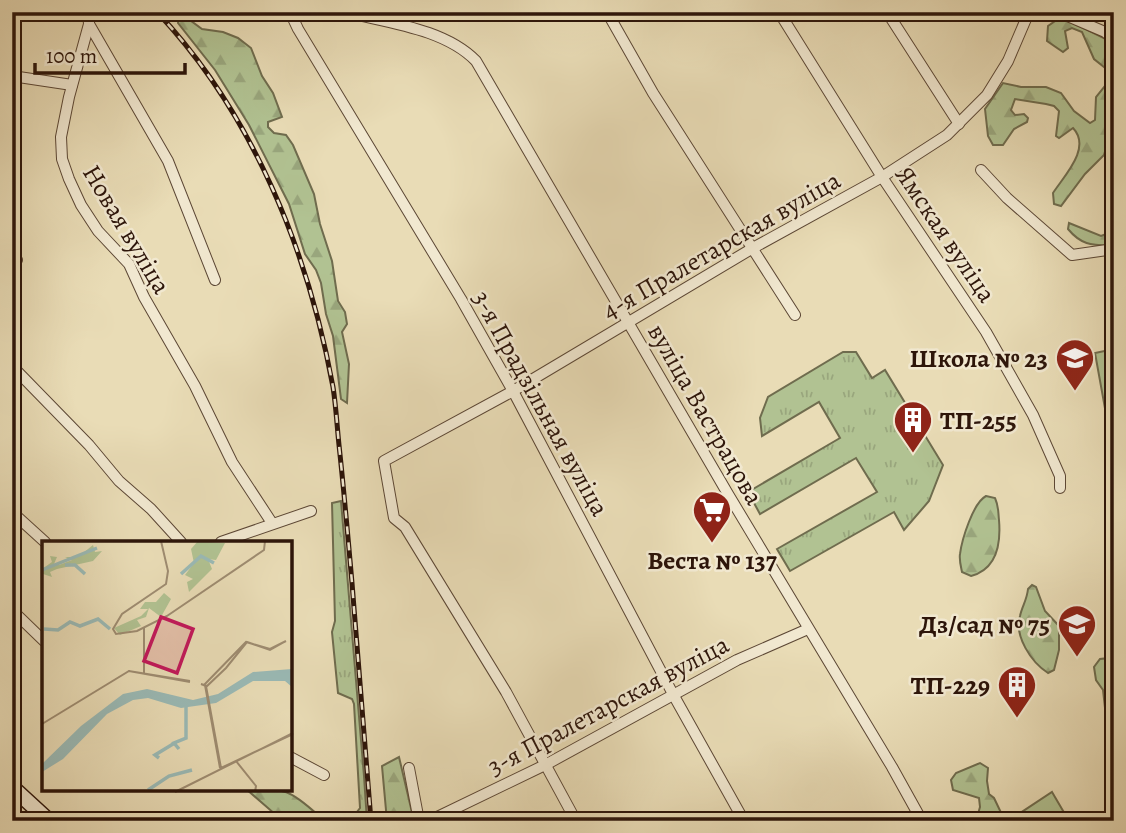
<svg xmlns="http://www.w3.org/2000/svg" width="1126" height="833" viewBox="0 0 1126 833" font-family="Alegreya,serif">
<style>
.grass{fill:url(#grass-tufts);stroke:#6f6c4e;stroke-width:2}
.forest{fill:url(#forest-firs);stroke:#6f6c4e;stroke-width:2}
.park{fill:#b1c292;stroke:#6f6c4e;stroke-width:2}
.lines{fill:none;stroke-linecap:round;stroke-linejoin:round}
.minor-casing{stroke:#5c4735;stroke-width:12}
.secondary-casing{stroke:#2d150a;stroke-width:17}
.minor{stroke:#f1e8d0;stroke-width:10}
.secondary{stroke:#f1e8d0;stroke-width:14}
.rail-casing{stroke:#2d150a;stroke-width:5}
.rail{stroke:#f1e8d0;stroke-width:2.5;stroke-dasharray:8;stroke-linecap:butt}
.labels{text-anchor:middle;stroke-width:5;stroke-linejoin:round;paint-order:stroke}
.street-label{font-size:26px;fill:#2d150a;stroke:#f1e8d0}
.poi-label{font-size:26px;font-weight:bold;fill:#2d150a;stroke:#f1e8d0;text-anchor:end}
.inset-river{fill:none;stroke:#9abab6;stroke-width:3.5}
.inset-road{fill:none;stroke:#9e8c71;stroke-width:2}
.view{fill:#c2185b;fill-opacity:0.15;stroke:#c2185b;stroke-width:3.5}
.inset-edge{fill:none;stroke:#2d150a;stroke-width:3.5}
</style>
<defs>
<pattern id="grass-tufts" width="24" height="20" patternUnits="userSpaceOnUse" patternTransform="scale(1.75)"><rect width="24" height="20" fill="#b1c292"/><path d="M3 7l-1-3M5 7V3M7 7l1-3M15 17l-1-3M17 17v-4M19 17l1-3" fill="none" stroke="#99a67d"/></pattern>
<pattern id="forest-firs" width="22" height="20" patternUnits="userSpaceOnUse" patternTransform="scale(1.75)"><rect width="22" height="20" fill="#b1c292"/><path d="M5 1l3.5 6h-7zM16 11l3.5 6h-7z" fill="#99a67d"/></pattern>
</defs>
<rect width="100%" height="100%" fill="#e9dcb6"/>
<filter id="stains"><feTurbulence type="fractalNoise" baseFrequency=".00286" numOctaves="4"/><feColorMatrix values="0 0 0 0 .2 0 0 0 0 .09 0 0 0 0 .02 0 0 0 .5 -.17"/></filter>
<radialGradient id="worn" r=".72"><stop offset=".6" stop-color="#630" stop-opacity="0"/><stop offset="1" stop-color="#630" stop-opacity=".3"/></radialGradient>
<g class="grass">
<path d="M843 352H856L872 378 885 370 943 465 929 501 904 530 894 512 790 571 777 549 877 492 856 458 760 514 748 492 840 438 819 402 762 436 760 418 768 397Z"/>
<path d="M341 501 364 776 367 821H337L339 818 353 817 360 808 354 704 352 699 338 693 332 632 335 621 332 503Z"/>
</g>
<g class="forest">
<path d="M179 16 187 18 202 29 223 32 238 38 251 48 262 76 273 93 282 117 268 122V127L274 133 286 135 293 145 314 194 320 224 332 261 338 301 345 312 347 324 342 332 349 364 347 403 341 399 333 336 326 314 321 283 316 270 305 254 289 204 249 125 215 70 178 23Z"/>
<path d="M1061 17 1114 43V121L1104 155 1085 174 1061 206 1054 204 1053 193C1064 176 1092 148 1073 128L1059 138 1056 136 1059 111 1054 106 1046 104 1015 99 1011 110 1015 115 1024 114 1028 118 1027 122 1014 129 1003 145H993L988 136 985 109 1003 83 1021 87H1046L1061 93 1074 111 1090 123 1095 120 1096 97 1109 81V71L1094 59 1082 32 1072 28 1065 31 1068 48 1063 52 1047 41 1048 26Z"/>
<path d="M1069 223 1101 236 1114 231V246C1093 245 1082 246 1068 229Z"/>
<path d="M986 496 995 498C999 507 998 512 999 520 1001 544 997 569 971 576L962 572C961 567 959 560 960 554 962 539 973 503 986 496Z"/>
<path d="M1032 585 1036 587 1045 611 1059 626V650L1054 670 1048 673C1031 662 1014 636 1020 616 1022 606 1027 600 1028 589Z"/>
<path d="M1108 658 1114 662V707L1105 708 1103 690 1096 680 1094 667 1100 659Z"/>
<path d="M399 757 414 821H387L382 766Z"/>
<path d="M980 763 988 768 987 781 989 794 994 798 1005 821H976L980 807 979 798 953 790 951 780 956 773Z"/>
<path d="M246 789C285 789 288 788 318 815L317 821H287L276 815Z"/>
</g>
<g class="park">
<path d="M1114 349V413L1106 414 1095 353Z"/>
<path d="M1052 792 1069 821H1008Z"/>
</g>
<g class="lines">
<g class="minor-casing">
<g id="minor">
<path d="M88 12 89 24 69 97 61 137 62 159 69 179 81 205 98 231 129 264 144 297 195 386 232 462 272 523"/>
<path d="M290 12 298 29 461 299 513 391 674 696 744 821"/>
<path d="M345 12C389 23 445 29 476 61L728 494 892 767 922 821"/>
<path d="M607 12 653 93 795 315"/>
<path d="M779 12 882 177 986 332 1033 415 1060 476V488"/>
<path d="M887 12 959 124"/>
<path d="M1058 12 1105 32 1114 39"/>
<path d="M89 24 168 161 215 280"/>
<path d="M12 76 72 85"/>
<path d="M981 170 1007 198 1072 255 1114 249"/>
<path d="M12 262 17 260"/>
<path d="M12 366 89 445 119 481 151 509 181 542"/>
<path d="M12 512 45 542"/>
<path d="M221 542 311 511"/>
<path d="M12 610 44 641"/>
<path d="M290 757 324 775"/>
<path d="M409 768 419 821"/>
<path d="M429 821 547 764 737 660 808 629"/>
<path d="M576 821 506 692 405 527 394 518 384 461 513 391 753 248 882 177 947 135 987 95 1008 61 1029 12"/>
</g>
</g>
<g class="secondary-casing">
<path id="secondary" d="M12 787 49 821"/>
</g>
<use href="#minor" class="minor"/>
<use href="#secondary" class="secondary"/>
<g class="rail-casing">
<path id="rail" d="M157 12C253 114 308 251 333 387 336 406 337 426 339 445 344 491 348 537 352 583 358 662 365 741 371 821"/>
</g>
<use href="#rail" class="rail"/>
</g>
<defs>
<g id="school-pin" transform="scale(2.0125)"><path d="M0 17L-7.5 6A9.5 9.5 0 1 1 7.5 6Z" fill="#8f2418" stroke="#f1e8d0"/><path d="M0-5L7-2L0 1L-7-2ZM-4 1L0 2.5L4 1V4Q0 6-4 4Z" fill="#fff"/></g>
<g id="building-pin" transform="scale(2.0125)"><path d="M0 17L-7.5 6A9.5 9.5 0 1 1 7.5 6Z" fill="#8f2418" stroke="#f1e8d0"/><path d="M-4-6H4V6H1V3H-1V6H-4ZM-2.5-4.3h1.7v1.8h-1.7ZM.8-4.3h1.7v1.8H.8ZM-2.5-1h1.7V.8h-1.7ZM.8-1h1.7V.8H.8Z" fill="#fff"/></g>
<g id="supermarket-pin" transform="scale(2.0125)"><path d="M0 17L-7.5 6A9.5 9.5 0 1 1 7.5 6Z" fill="#8f2418" stroke="#f1e8d0"/><path d="M-6-5.5h2.5l.6 2H6L4.5 2H-2.5L-4.4-4H-6ZM-1.5 3.2a1.3 1.3 0 1 0 .1 0ZM3 3.2a1.3 1.3 0 1 0 .1 0Z" fill="#fff"/></g>
</defs>
<g fill-rule="evenodd">
<use href="#school-pin" x="1075" y="358"/>
<use href="#building-pin" x="913" y="420"/>
<use href="#supermarket-pin" x="712" y="510"/>
<use href="#school-pin" x="1077" y="624"/>
<use href="#building-pin" x="1017" y="685"/>
</g>
<g class="labels">
<g class="street-label">
<text transform="translate(127 229) rotate(59)" y="9">Новая вуліца</text>
<text transform="translate(946 234) rotate(56)" y="9">Ямская вуліца</text>
<text transform="translate(721 245) rotate(-30)" y="9">4-я Пралетарская вуліца</text>
<text transform="translate(541 403) rotate(61)" y="9">3-я Прадзільная вуліца</text>
<text transform="translate(706 414) rotate(60)" y="9">вуліца Вастрацова</text>
<text transform="translate(608 705) rotate(-28)" y="9">3-я Пралетарская вуліца</text>
</g>
<g class="poi-label">
<text x="1048" y="367">Школа № 23</text>
<text x="940" y="429" text-anchor="start">ТП-255</text>
<text x="712" y="569" text-anchor="middle">Веста № 137</text>
<text x="1050" y="633">Дз/сад № 75</text>
<text x="990" y="694">ТП-229</text>
</g>
</g>
<g transform="translate(42 541)">
<rect width="250" height="250" fill="#e9dcb6"/>
<path d="M51 4 53 11 60 10 51 20 15 28 8 31 10 36 1 33 0 28 10 21 8 15 15 16 12 23 17 24 30 19 23 16H36Z" fill="#b1c292"/>
<path d="M122 52 129 58 119 76 107 67 104 76 95 79 99 85 78 94 72 87 99 75 106 68H98L103 61H114Z" fill="#b1c292"/>
<path d="M156 0 183 2 174 19 166 18 170 28 147 51 145 41 151 38 143 34 152 22 149 8Z" fill="#b1c292"/>
<path d="M250 128V146L243 140H211L174 162 139 167 106 157 91 159 65 173 21 218 0 231V223L39 185 81 153 105 148 151 159 176 153 211 131Z" fill="#9abab6"/>
<path class="inset-river" d="M23 24H33L43 33M0 29 55 7M139 33 159 15 172 22M2 88 16 89 28 81 38 85 56 78 68 88M137 208 132 202 144 197V166M117 217 113 214 131 203M106 249 127 235 150 229"/>
<path class="inset-road" d="M119 0 126 30 124 43 80 73 71 88 74 93 95 90 125 75 222 9 223 0M102 133V87M159 143 165 145 184 127 205 101 228 109 244 100M159 143 164 145 179 227 251 193M162 144 204 101 228 108 244 100M163 144 178 227M0 183 87 130 148 140M0 183 87 130 148 141M194 220 214 245 213 251M133 251 251 192"/>
<path class="view" d="M119 76 151 88 135 132 102 120Z"/>
<rect width="250" height="250" class="inset-edge"/>
</g>
<rect width="1126" height="833" fill="none" stroke="#e9dcb6" stroke-width="42"/>
<rect x="14" y="14" width="1098" height="805" fill="none" stroke="#2d150a" stroke-width="3.5"/>
<rect x="21" y="21" width="1084" height="791" fill="none" stroke="#2d150a" stroke-width="2"/>
<path d="M35 63v10h150v-10" fill="none" stroke="#2d150a" stroke-width="3.5"/>
<text x="46" y="63" font-size="21" fill="#2d150a" stroke="#f1e8d0" stroke-width="5" paint-order="stroke">100 m</text>
<rect width="100%" height="100%" filter="url(#stains)"/>
<rect width="100%" height="100%" fill="url(#worn)"/>
</svg>
